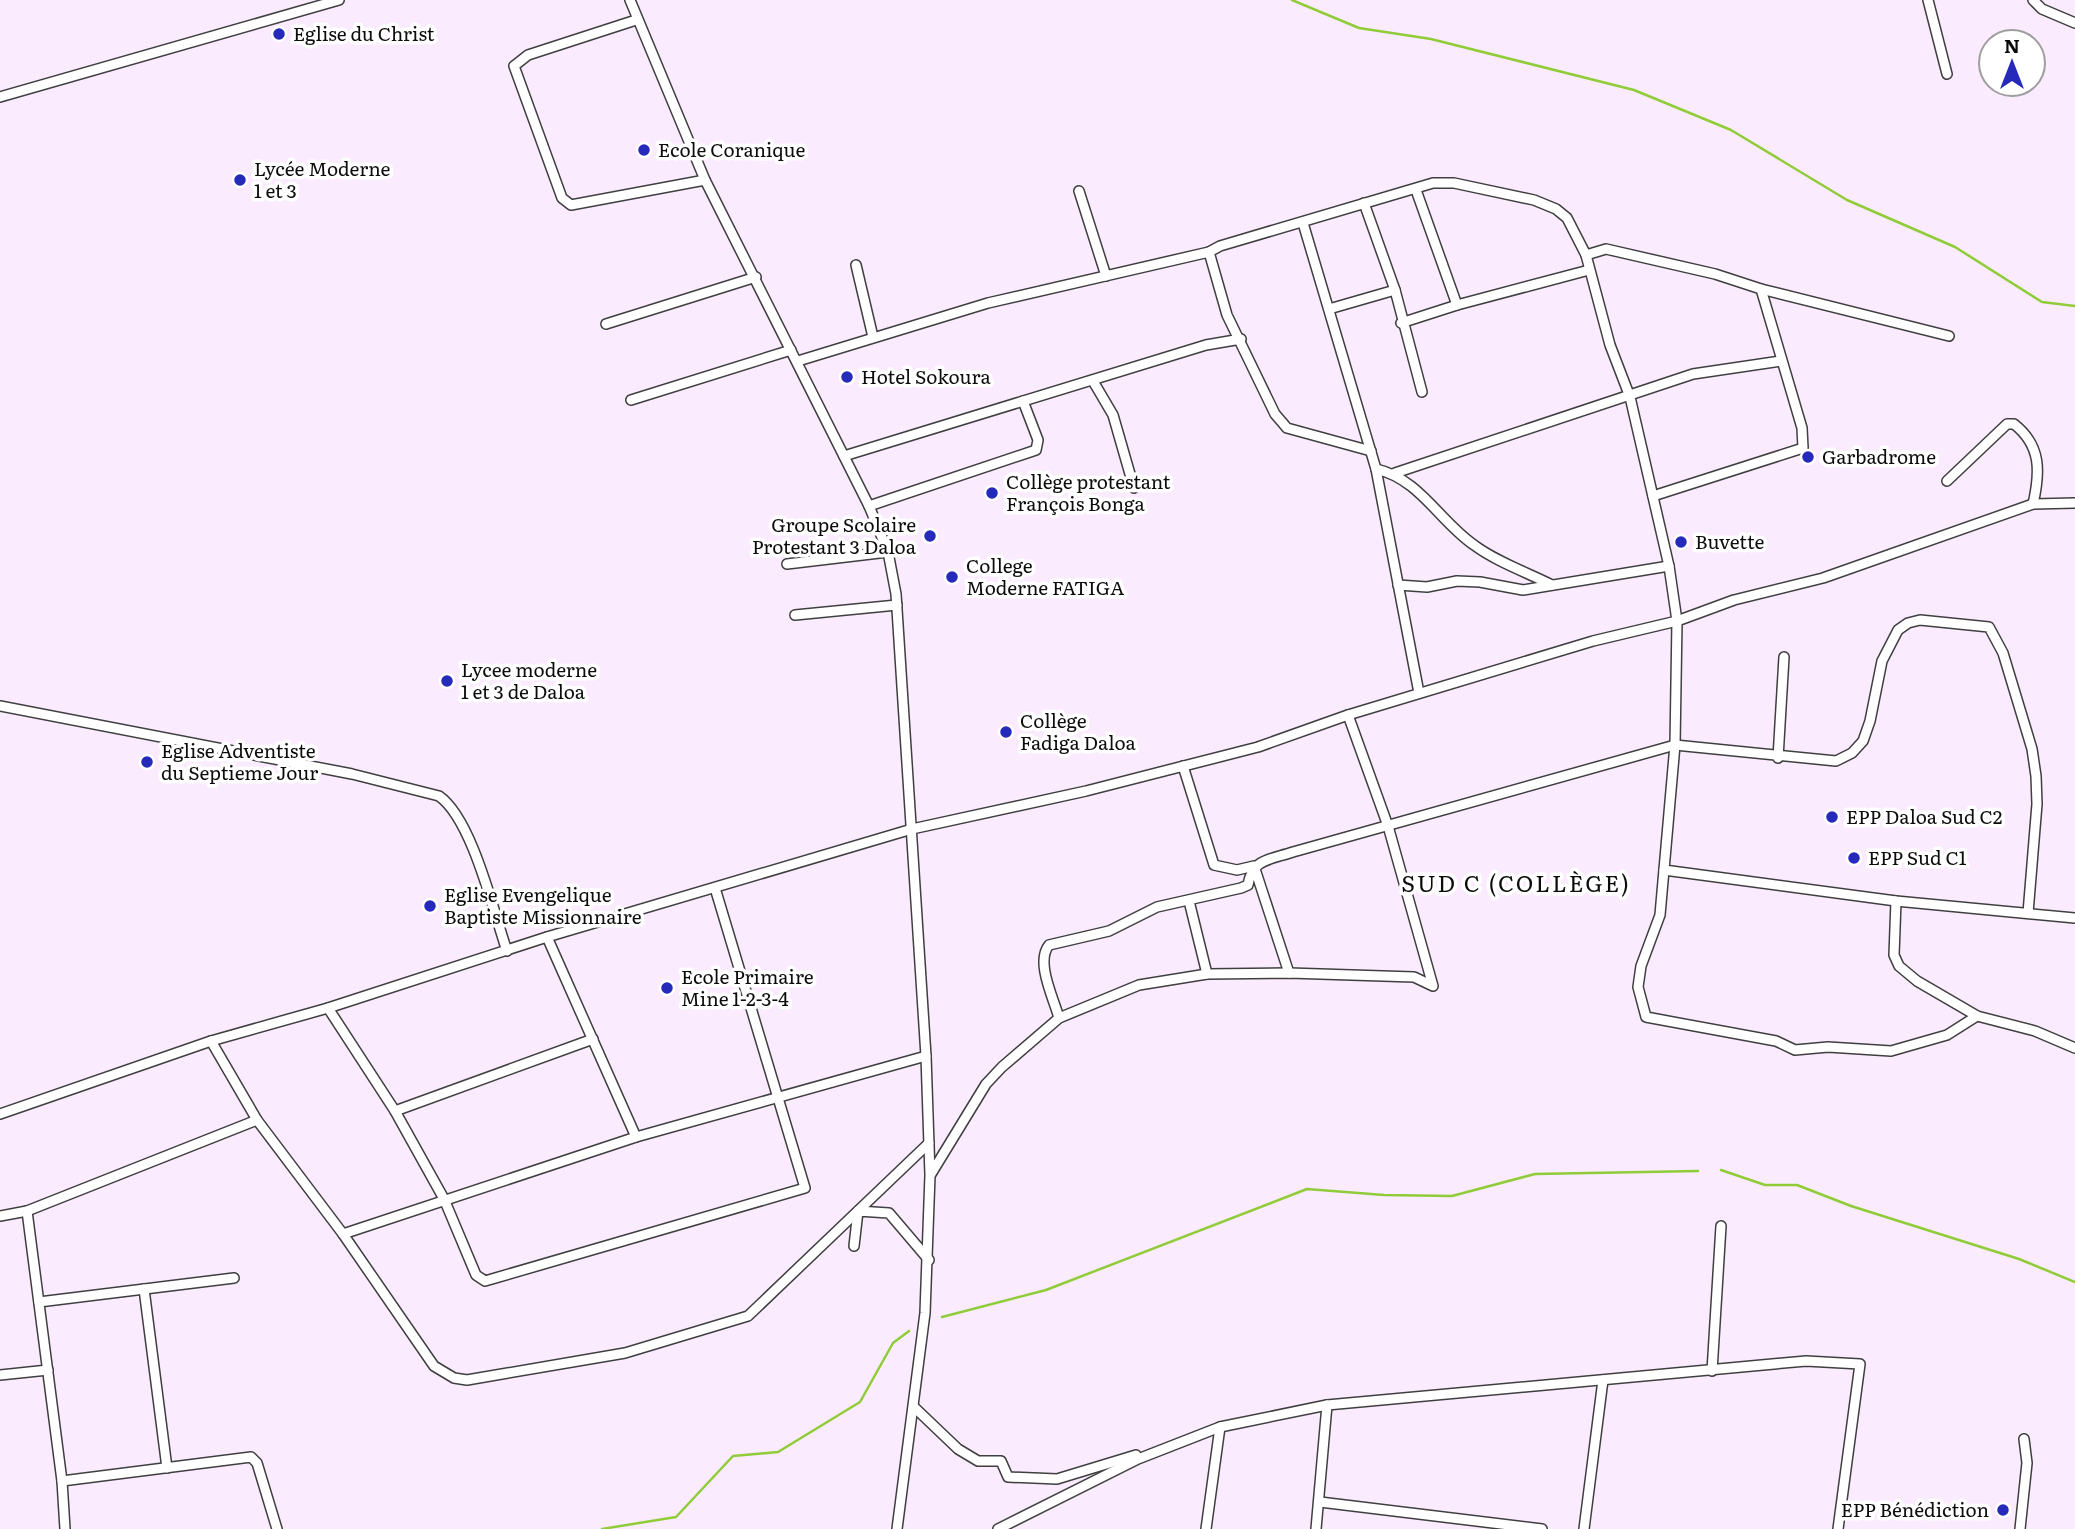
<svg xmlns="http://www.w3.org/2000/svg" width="2075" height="1529" viewBox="0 0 2075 1529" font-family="Literata,serif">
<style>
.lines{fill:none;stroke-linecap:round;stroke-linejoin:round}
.stream{stroke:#8fcc38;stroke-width:2.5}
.minor-casing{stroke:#3f3f3f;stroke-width:12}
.minor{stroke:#fff;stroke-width:9}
.poi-dot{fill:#252aba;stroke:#fff;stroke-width:2.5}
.labels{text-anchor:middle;stroke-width:7;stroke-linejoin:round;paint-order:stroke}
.poi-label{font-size:19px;fill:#0c0c0c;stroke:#fff;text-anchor:start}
.quarter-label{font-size:23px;letter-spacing:2px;fill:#0c0c0c;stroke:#fff}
</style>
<rect width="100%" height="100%" fill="#fbebff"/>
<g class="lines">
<g class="stream">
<path d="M1292 0 1359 28 1431 39 1634 90 1731 130 1847 200 1955 247 2042 302 2075 306"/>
<path d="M1721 1170 1765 1185H1797L1851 1206 2019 1259 2075 1282"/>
<path d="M942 1317 1046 1290 1307 1189 1384 1195 1452 1196 1535 1174 1698 1171"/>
<path d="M602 1529 676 1517 733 1456 778 1452 860 1402 893 1343 909 1331"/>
</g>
<g class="minor-casing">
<g id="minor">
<path d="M630 0 705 180 869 506 888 552 896 594 926 1056 930 1175 925 1313 897 1529"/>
<path d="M1928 0 1947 74"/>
<path d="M2033 0 2042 9 2075 23"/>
<path d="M636 20 528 55 514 66 562 198 571 205 705 180"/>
<path d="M0 97 339 0"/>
<path d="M1416 190 1457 305 1589 270"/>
<path d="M1079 191 1106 276"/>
<path d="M1303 223 1376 469 1419 693"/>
<path d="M1209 252 1227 315 1275 414 1287 428 1371 451"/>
<path d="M1586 255 1606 249 1715 274 1761 289 1949 336"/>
<path d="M856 265 873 337"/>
<path d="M1395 290 1422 392"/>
<path d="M1329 309 1395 290 1364 203"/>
<path d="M1401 323 1457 305"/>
<path d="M606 324 756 277"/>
<path d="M798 361 988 303 1209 252 1220 246 1433 183H1454L1534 200 1556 209 1567 218 1586 255 1610 345 1630 397 1669 566 1677 621 1675 745 1660 915 1641 966 1638 987 1646 1017 1776 1041 1795 1050 1828 1047 1891 1051 1947 1035 1977 1016"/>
<path d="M1093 381 1113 415 1134 488"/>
<path d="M631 400 791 350"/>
<path d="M844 456 1206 345 1241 339"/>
<path d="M1376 469C1420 479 1439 521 1474 545 1497 562 1526 572 1552 585"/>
<path d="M1395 473 1693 374 1781 361"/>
<path d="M1947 481 2007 424H2014C2042 446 2040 473 2033 504"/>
<path d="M1653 496 1803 448 1802 428 1761 289"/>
<path d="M869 506 1036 450 1038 440 1023 401"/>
<path d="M787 564 888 552"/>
<path d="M1398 585 1427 587 1457 581 1480 582 1523 590 1669 566"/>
<path d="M795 615 897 605"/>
<path d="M0 706 352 774 439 796C472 819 493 910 507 951"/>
<path d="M1778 758 1784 657"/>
<path d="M1183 766 1214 865 1237 870 1254 866 1289 973"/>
<path d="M1664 870 1896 901 2075 918"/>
<path d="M1189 901 1207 974"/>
<path d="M1896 901 1894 955 1899 966 1917 981 1977 1016 2035 1031 2075 1048"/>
<path d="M547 937 636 1137"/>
<path d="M328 1008 395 1111 444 1199 476 1275 485 1281 805 1188 715 888"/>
<path d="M1059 1018C1054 999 1035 962 1049 945L1109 931 1157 907 1241 888 1248 885C1252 859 1269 860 1293 852L1675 745 1836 761 1852 753 1863 741 1870 721 1882 661 1898 630 1908 623 1920 620 1989 627 2003 653 2032 749 2036 776 2037 804 2028 913"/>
<path d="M211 1041 257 1120 343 1234 434 1366 454 1378 467 1380 625 1353 748 1316 929 1143"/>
<path d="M395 1111 593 1039"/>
<path d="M0 1114 211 1041 328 1008 547 937 912 829 1086 791 1258 747 1348 715 1593 641 1677 621 1734 600 1823 578 2033 504 2075 503"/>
<path d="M931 1174 986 1084 1002 1067 1059 1018 1139 985 1207 974 1289 973 1414 977 1433 986 1388 826 1348 715"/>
<path d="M27 1211 62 1481 65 1529"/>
<path d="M0 1216 27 1211 257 1120"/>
<path d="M343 1234 636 1137 926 1056"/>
<path d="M854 1246 858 1211 889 1213 929 1260"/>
<path d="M144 1289 167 1468"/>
<path d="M39 1302 234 1278"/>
<path d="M1712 1371 1721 1226"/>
<path d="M0 1375 48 1370"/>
<path d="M914 1407 958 1449 978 1461H1001L1008 1477 1057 1479 1136 1455"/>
<path d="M62 1481 251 1457 257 1463 277 1529"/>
<path d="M1320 1502 1542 1529"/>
<path d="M998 1529 1138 1459 1220 1427 1327 1405 1806 1361 1860 1364 1838 1529"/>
<path d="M1206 1529 1220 1427"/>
<path d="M1316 1529 1327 1405"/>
<path d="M1584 1529 1603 1380"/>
<path d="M2020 1529 2027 1463 2024 1439"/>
</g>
</g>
<use href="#minor" class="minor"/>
</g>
<g class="poi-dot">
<circle cx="279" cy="34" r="7"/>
<circle cx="644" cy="150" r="7"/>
<circle cx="240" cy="180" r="7"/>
<circle cx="847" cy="377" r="7"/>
<circle cx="1808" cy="457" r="7"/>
<circle cx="992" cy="493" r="7"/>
<circle cx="930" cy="536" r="7"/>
<circle cx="1681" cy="542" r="7"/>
<circle cx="952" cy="577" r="7"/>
<circle cx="447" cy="681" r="7"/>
<circle cx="1006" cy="732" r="7"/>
<circle cx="147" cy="762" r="7"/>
<circle cx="1832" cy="817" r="7"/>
<circle cx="1854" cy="858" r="7"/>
<circle cx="430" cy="906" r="7"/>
<circle cx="667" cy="988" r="7"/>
<circle cx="2003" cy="1510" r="7"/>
</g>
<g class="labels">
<g class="poi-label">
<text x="293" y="41">Eglise du Christ</text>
<text x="658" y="157">Ecole Coranique</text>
<text x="254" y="176">Lycée Moderne<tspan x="254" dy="22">1 et 3</tspan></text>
<text x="861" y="384">Hotel Sokoura</text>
<text x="1822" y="464">Garbadrome</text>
<text x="1006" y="489">Collège protestant<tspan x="1006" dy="22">François Bonga</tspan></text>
<text x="916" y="532" text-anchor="end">Groupe Scolaire<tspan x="916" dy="22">Protestant 3 Daloa</tspan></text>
<text x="1695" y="549">Buvette</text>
<text x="966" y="573">College<tspan x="966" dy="22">Moderne FATIGA</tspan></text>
<text x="461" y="677">Lycee moderne<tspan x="461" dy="22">1 et 3 de Daloa</tspan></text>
<text x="1020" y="728">Collège<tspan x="1020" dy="22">Fadiga Daloa</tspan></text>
<text x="161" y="758">Eglise Adventiste<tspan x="161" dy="22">du Septieme Jour</tspan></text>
<text x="1846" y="824">EPP Daloa Sud C2</text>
<text x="1868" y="865">EPP Sud C1</text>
<text x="444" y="902">Eglise Evengelique<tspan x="444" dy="22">Baptiste Missionnaire</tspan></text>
<text x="681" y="984">Ecole Primaire<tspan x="681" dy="22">Mine 1-2-3-4</tspan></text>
<text x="1989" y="1517" text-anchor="end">EPP Bénédiction</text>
</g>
<g class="quarter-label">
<text x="1516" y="892">SUD C (COLLÈGE)</text>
</g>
</g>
<g transform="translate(2012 63)"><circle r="33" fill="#ffffff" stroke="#9e9e9e" stroke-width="2"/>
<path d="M0-5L12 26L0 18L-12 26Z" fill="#252aba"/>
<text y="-10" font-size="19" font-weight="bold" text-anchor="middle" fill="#0c0c0c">N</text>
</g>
</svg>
